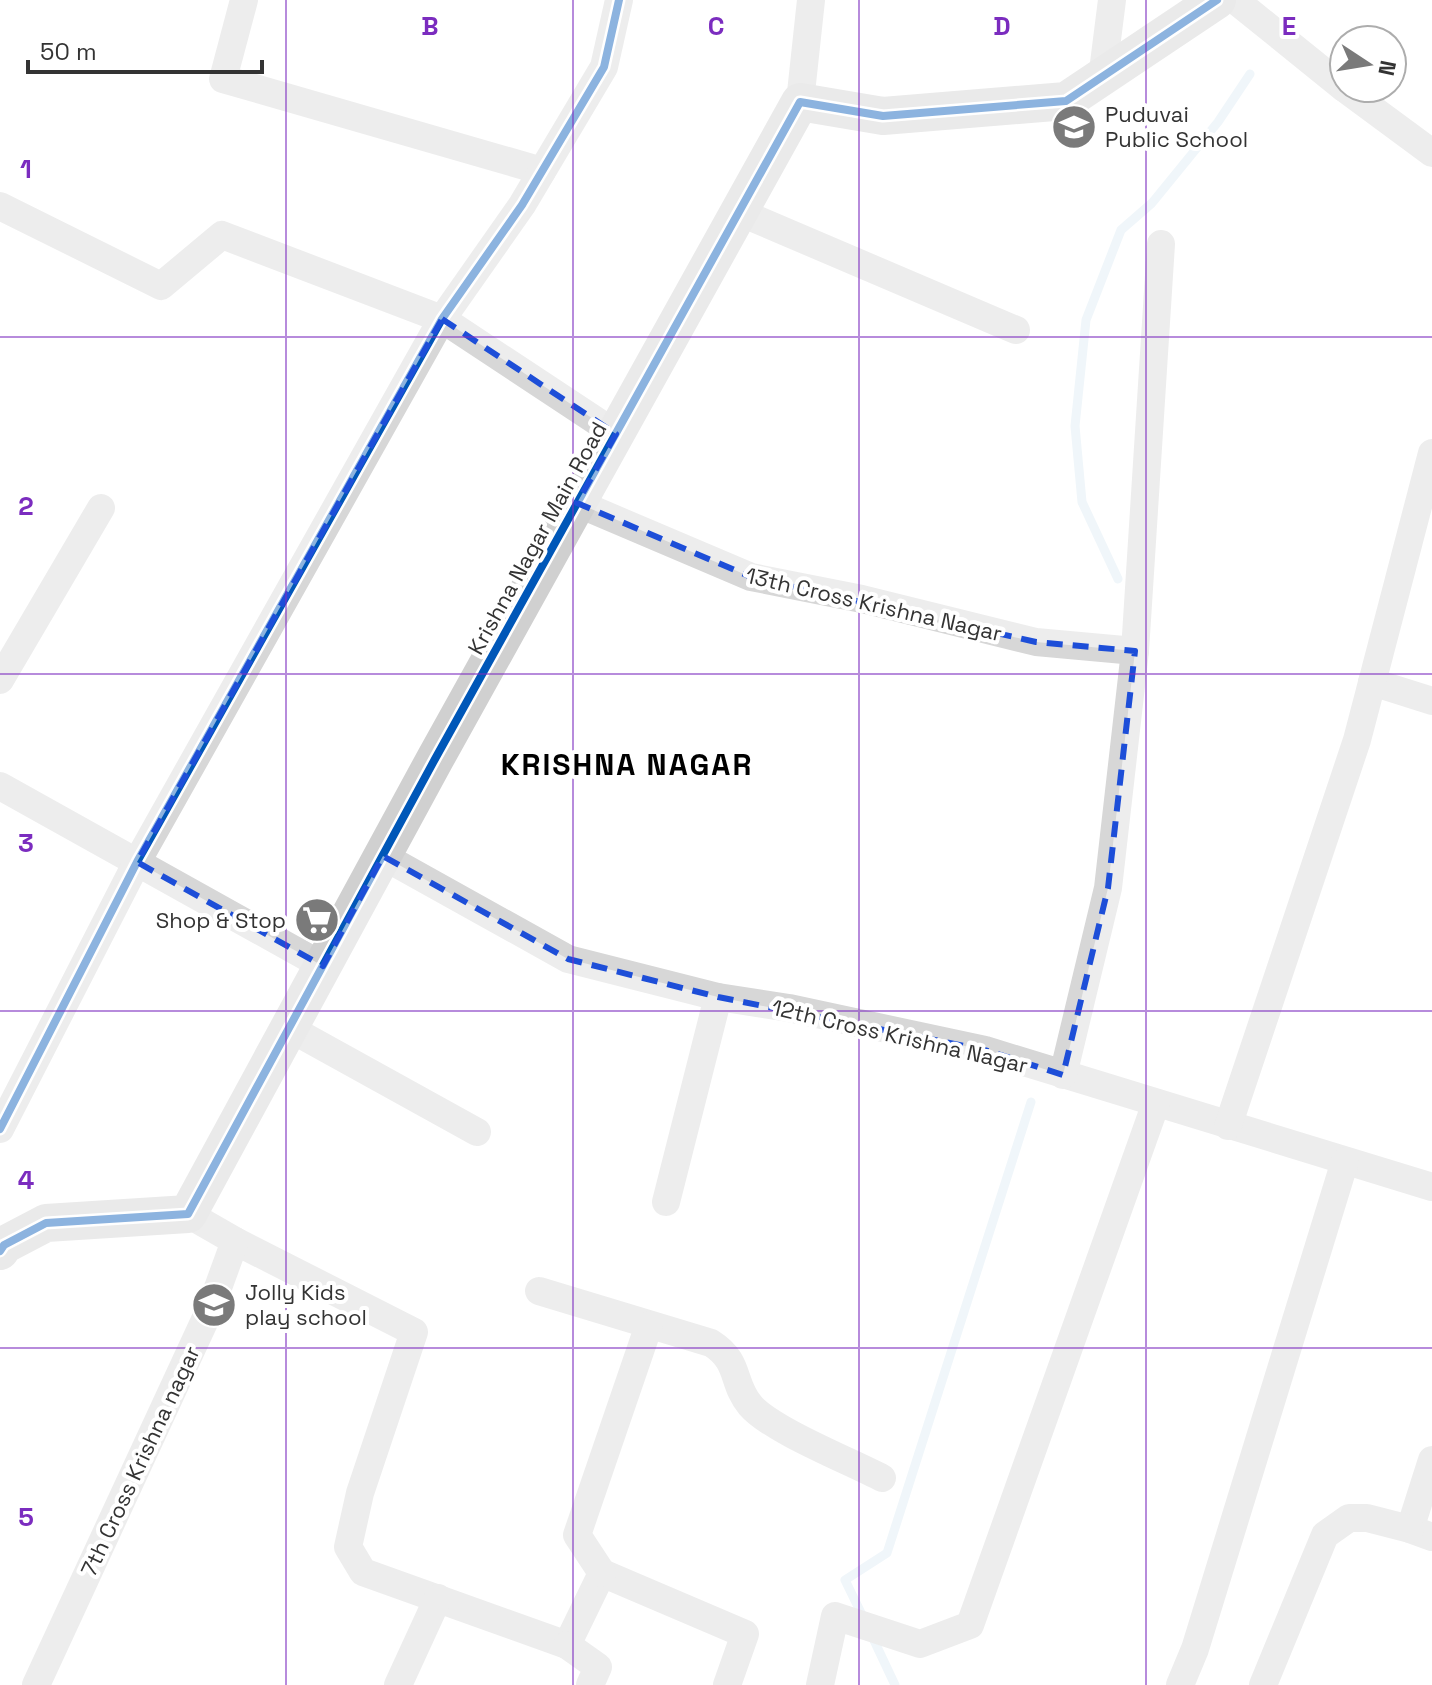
<svg xmlns="http://www.w3.org/2000/svg" width="1432" height="1685" viewBox="0 0 1432 1685" font-family="'Space Grotesk',sans-serif">
<style>
.lines{fill:none;stroke-linecap:round;stroke-linejoin:round}
.stream{stroke:#ddebf3;stroke-width:9}
.street{stroke:#d7d7d7;stroke-width:28}
.secondary{stroke:#d0d0d0;stroke-width:38}
.cycleway-casing{stroke:#fff;stroke-width:13}
.cycleway{stroke:#0057b8;stroke-width:8}
.marked{fill:none;stroke:#1d4ed8;stroke-width:6;stroke-dasharray:16 10;stroke-linejoin:round}
.grid{fill:none;stroke:#7b2cbf;stroke-width:2;stroke-opacity:0.55}
.labels{text-anchor:middle;stroke-width:8;stroke-linejoin:round;paint-order:stroke}
.poi-label{font-size:22px;fill:#333;stroke:#fff;text-anchor:start}
.street-label{font-size:22px;fill:#333;stroke:#fff}
.district-label{font-size:30px;font-weight:bold;letter-spacing:2px;fill:#000;stroke:#fff}
.grid-label{font-size:26px;text-anchor:middle;font-weight:bold;fill:#7b2cbf;stroke:#fff;stroke-width:8;stroke-linejoin:round;paint-order:stroke}
</style>
<rect width="100%" height="100%" fill="#fff"/>
<g class="lines">
<g class="stream">
<path d="M1118 579 1082 502 1075 426 1086 320 1121 230 1152 203 1218 122 1250 74"/>
<path d="M863 1617 845 1580 887 1553 1031 1102"/>
<path d="M871 1634 895 1685"/>
</g>
<g class="street">
<path d="M244 0 223 79 542 171"/>
<path d="M1235 0 1344 88"/>
<path d="M1102 79 1112 0"/>
<path d="M1344 88 1432 153"/>
<path d="M800 102 811 0"/>
<path d="M0 206 161 286 222 235 442 319 616 434"/>
<path d="M739 212 1016 330"/>
<path d="M577 503 751 577 862 599 1036 642 1135 651"/>
<path d="M0 680 101 508"/>
<path d="M1372 682 1432 701"/>
<path d="M0 786 323 966"/>
<path d="M383 856 568 959 718 997 789 1008 985 1050 1432 1187"/>
<path d="M289 1028 477 1132"/>
<path d="M1063 1075 1108 888 1135 651 1161 244"/>
<path d="M1228 1126 1357 740 1432 453"/>
<path d="M0 1129 137 862 442 319 522 205 604 67 619 0"/>
<path d="M666 1202 718 997"/>
<path d="M235 1241 414 1332 360 1493 348 1547 363 1572 567 1645 602 1573 745 1634 727 1685"/>
<path d="M539 1291 711 1343C741 1362 731 1382 750 1405 771 1430 850 1461 882 1478"/>
<path d="M1432 1460 1410 1529 1432 1537"/>
<path d="M602 1573 577 1535 649 1325"/>
<path d="M567 1645 598 1667 590 1685"/>
<path d="M36 1685 211 1307 235 1241 188 1214"/>
<path d="M398 1685 438 1598"/>
<path d="M820 1685 835 1616 920 1644 970 1625 1156 1103"/>
<path d="M1180 1685 1195 1649 1345 1161"/>
<path d="M1263 1685 1325 1535 1349 1518H1367L1410 1529"/>
</g>
<path class="secondary" d="M0 1251 4 1245 46 1223 188 1214 435 759 800 102 883 116 1066 101 1217 0"/>
<g class="cycleway-casing">
<g id="cycleway">
<path d="M0 1129 137 862 442 319 522 205 604 67 619 0"/>
<path d="M0 1251 4 1245 46 1223 188 1214 435 759 800 102 883 116 1066 101 1217 0"/>
</g>
</g>
<use href="#cycleway" class="cycleway"/>
</g>
<path d="M0 0H1432V1685H0ZM442 319 616 434 577 503 751 577 1036 642 1135 651 1108 888 1063 1075 985 1050 718 997 568 959 383 856 323 966 137 862Z" fill="#fff" fill-opacity=".55" fill-rule="evenodd"/>
<path class="marked" d="M442 319 616 434 577 503 751 577 1036 642 1135 651 1108 888 1063 1075 985 1050 718 997 568 959 383 856 323 966 137 862Z"/>
<path class="grid" d="M286 0V1685M573 0V1685M859 0V1685M1146 0V1685M0 337H1432M0 674H1432M0 1011H1432M0 1348H1432"/>
<defs>
<g id="school-disc" transform="scale(2.3)"><circle r="9.5" fill="#7a7a7a" stroke="#fff"/><path d="M0-5L7-2L0 1L-7-2ZM-4 1L0 2.5L4 1V4Q0 6-4 4Z" fill="#fff"/></g>
<g id="supermarket-disc" transform="scale(2.3)"><circle r="9.5" fill="#7a7a7a" stroke="#fff"/><path d="M-6-5.5h2.5l.6 2H6L4.5 2H-2.5L-4.4-4H-6ZM-1.5 3.2a1.3 1.3 0 1 0 .1 0ZM3 3.2a1.3 1.3 0 1 0 .1 0Z" fill="#fff"/></g>
</defs>
<g fill-rule="evenodd">
<use href="#school-disc" x="1074" y="127"/>
<use href="#supermarket-disc" x="317" y="920"/>
<use href="#school-disc" x="214" y="1305"/>
</g>
<g class="labels">
<g class="poi-label">
<text x="1105" y="122">Puduvai<tspan x="1105" dy="25">Public School</tspan></text>
<text x="286" y="928" text-anchor="end">Shop &amp; Stop</text>
<text x="245" y="1300">Jolly Kids<tspan x="245" dy="25">play school</tspan></text>
</g>
<g class="street-label">
<text transform="translate(537 538) rotate(-61)" y="8">Krishna Nagar Main Road</text>
<text transform="translate(874 604) rotate(13)" y="8">13th Cross Krishna Nagar</text>
<text transform="translate(900 1036) rotate(13)" y="8">12th Cross Krishna Nagar</text>
<text transform="translate(140 1461) rotate(-65)" y="8">7th Cross Krishna nagar</text>
</g>
<g class="district-label">
<text x="627" y="775">KRISHNA NAGAR</text>
</g>
</g>
<g class="grid-label">
<text x="430" y="35">B</text>
<text x="716" y="35">C</text>
<text x="1002" y="35">D</text>
<text x="1289" y="35">E</text>
<text x="26" y="178">1</text>
<text x="26" y="515">2</text>
<text x="26" y="852">3</text>
<text x="26" y="1189">4</text>
<text x="26" y="1526">5</text>
</g>
<g transform="translate(1368 64) rotate(102)"><circle r="38" fill="#ffffff" stroke="#adadad" stroke-width="2"/>
<path d="M0-6L14 30L0 20L-14 30Z" fill="#7a7a7a"/>
<text y="-12" font-size="22" font-weight="bold" text-anchor="middle" fill="#333333">N</text>
</g>
<path d="M28 60v12h234v-12" fill="none" stroke="#333333" stroke-width="4"/>
<text x="40" y="60" font-size="24" fill="#333333" stroke="#ffffff" stroke-width="6" paint-order="stroke">50 m</text>
</svg>
